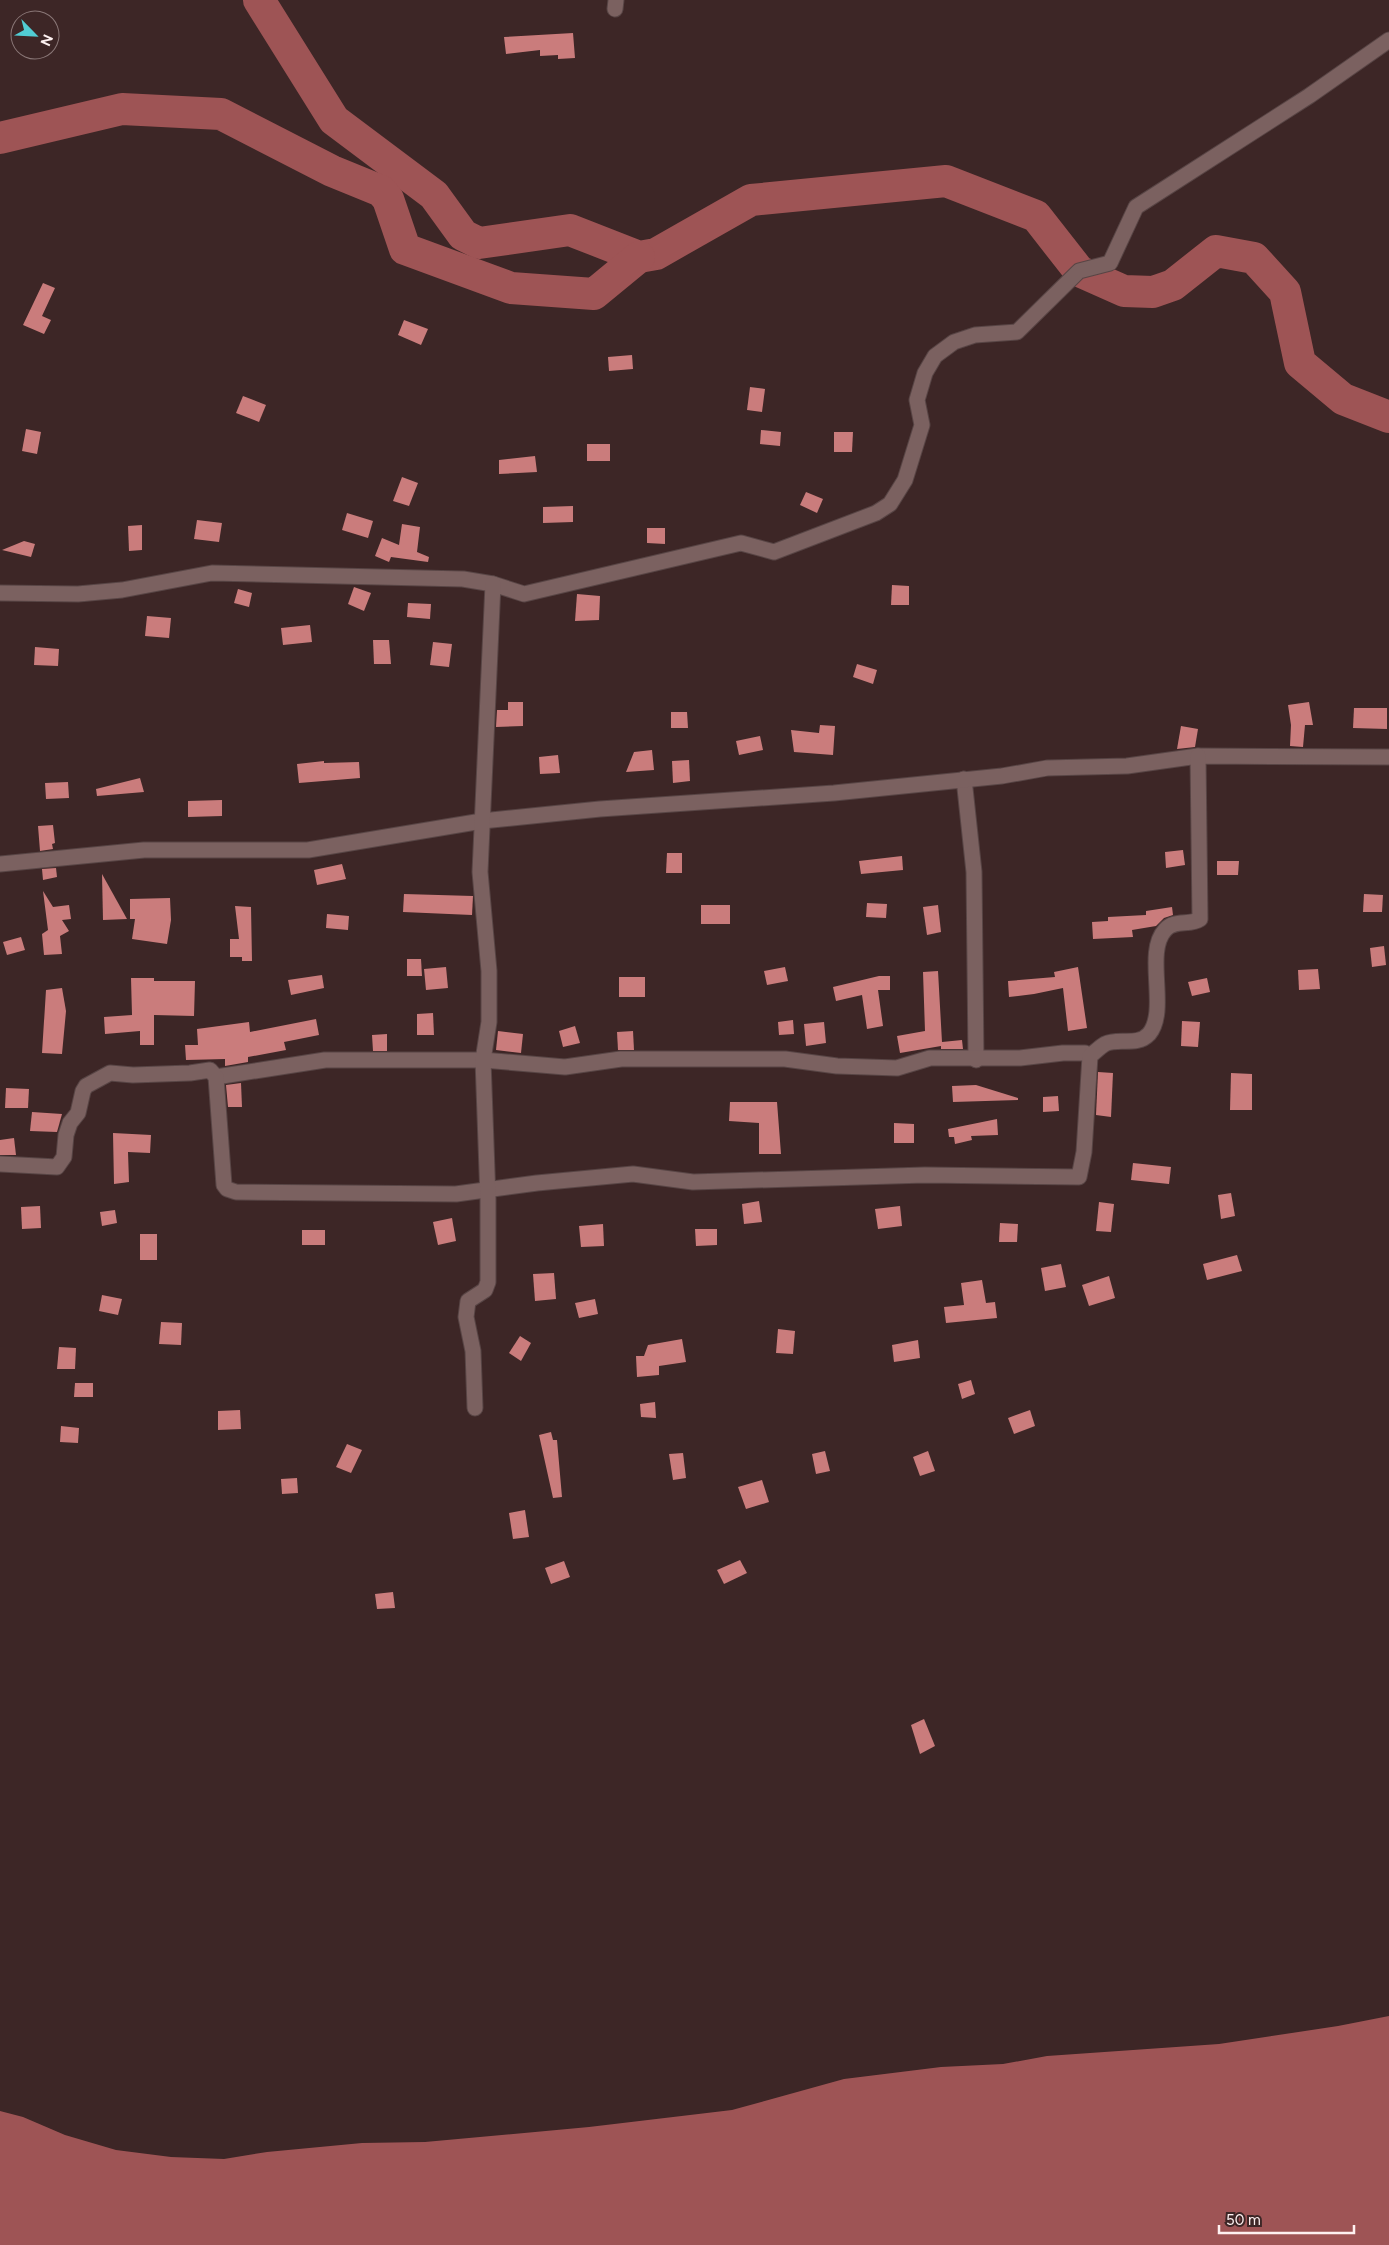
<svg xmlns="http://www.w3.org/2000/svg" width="1389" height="2245" viewBox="0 0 1389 2245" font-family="Figtree,sans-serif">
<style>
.water{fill:#9e5455}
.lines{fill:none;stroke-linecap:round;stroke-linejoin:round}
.river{stroke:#9e5455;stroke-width:32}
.building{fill:#ca7c7c}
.minor-casing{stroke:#584545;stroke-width:17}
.minor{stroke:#7b6160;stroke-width:15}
</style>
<rect width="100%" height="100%" fill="#3d2626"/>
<path class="water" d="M1389 2016V2245H0V2111L23 2117 65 2135 116 2150 171 2157 224 2159 267 2152 362 2143 425 2142 589 2127 732 2110 844 2079 941 2067 1003 2064 1047 2056 1219 2044 1338 2026Z"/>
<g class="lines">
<g class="river">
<path d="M259 0 334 120 434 195 463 235 479 243 570 230 639 257 656 254 751 200 946 181 1036 216 1079 271 1124 291 1153 292 1173 285 1216 251 1254 258 1285 292 1300 363 1343 399 1389 417"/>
<path d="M0 138 122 109 221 114 332 171 381 191 388 199 405 249 511 288 594 294 639 257"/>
</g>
</g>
<g class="building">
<path d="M573 33 575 58 558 59V55L540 56V50L506 54 504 37Z"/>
<path d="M43 283 55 288 42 316 51 320 44 334 23 325Z"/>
<path d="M404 320 428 329 421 345 398 335Z"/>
<path d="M632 355 633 369 609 371 608 357Z"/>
<path d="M750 387 765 389 762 412 747 410Z"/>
<path d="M243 396 266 405 259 422 236 413Z"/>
<path d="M26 429 41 432 37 454 22 451Z"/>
<path d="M761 430 781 432 780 446 760 444Z"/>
<path d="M834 432H853L852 452H834Z"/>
<rect x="587" y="444" width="23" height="17"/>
<path d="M535 456 537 472 499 474V460Z"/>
<path d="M402 477 418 483 409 506 393 501Z"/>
<path d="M806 492 823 499 817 513 800 505Z"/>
<path d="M573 506V522L543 523V507Z"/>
<path d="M347 513 373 521 368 538 342 530Z"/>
<path d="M197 520 222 523 219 542 194 539Z"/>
<path d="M402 524 420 527 417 552 429 557 428 562 391 557 389 562 375 556 382 538 399 545Z"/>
<path d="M142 525V550L129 551 128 526Z"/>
<path d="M647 528H665V544L647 543Z"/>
<path d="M24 541 35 544 31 557 2 550Z"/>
<path d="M892 585 909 586V605H891Z"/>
<path d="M354 587 371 593 364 611 348 604Z"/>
<path d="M238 589 252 593 249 607 234 603Z"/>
<path d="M577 594 600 596 599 620 575 621Z"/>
<path d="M408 603 431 604 430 619 407 617Z"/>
<path d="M147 616 171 618 169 638 145 636Z"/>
<path d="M310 625 312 642 283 645 281 628Z"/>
<path d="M373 640H389L391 664H374Z"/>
<path d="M433 642 452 644 449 667 430 665Z"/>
<path d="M35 647 59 649 58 666 34 665Z"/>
<path d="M857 664 877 670 873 684 853 677Z"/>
<path d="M508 702H523V726L496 727 497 710H508Z"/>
<path d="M1309 702 1313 725H1305L1303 747 1290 746 1291 725 1288 705Z"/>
<path d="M1354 708H1387V729L1353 728Z"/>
<path d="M671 712H687L688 728H671Z"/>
<path d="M820 725 835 726 833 755 794 752 791 730 819 733Z"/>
<path d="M1181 726 1198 729 1195 747 1177 749Z"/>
<path d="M760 736 763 750 739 755 736 741Z"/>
<path d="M652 750 654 770 626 772 634 752Z"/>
<path d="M558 755 560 773 540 774 539 757Z"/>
<path d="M689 760 690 781 673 783 672 761Z"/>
<path d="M324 761V763L359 762 360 778 299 783 297 764Z"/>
<path d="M140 778 144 792 97 796 96 789Z"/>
<path d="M68 782 69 798 46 799 45 783Z"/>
<path d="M222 800V816L188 817V801Z"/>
<path d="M53 825 55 843 52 844 53 849 40 851 38 826Z"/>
<path d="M1183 850 1185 865 1166 868 1165 852Z"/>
<path d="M667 853H682V873H666Z"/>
<path d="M902 856 903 870 861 874 859 861Z"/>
<path d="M1217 861H1239L1238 875H1217Z"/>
<path d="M342 864 346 879 317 885 314 870Z"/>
<path d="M56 868 57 877 43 880 42 869Z"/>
<path d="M102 874 127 919 103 920Z"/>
<path d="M43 891 53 907 69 905 71 919 62 920 69 931 60 936 62 954 44 955 42 934 48 930Z"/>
<path d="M404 894 473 896 472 915 403 912Z"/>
<path d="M1364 894 1383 895 1382 912H1363Z"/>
<path d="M170 898 171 920 167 944 132 939 135 919H130V899Z"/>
<path d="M867 903 887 904 886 918 866 917Z"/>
<rect x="701" y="905" width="29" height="19"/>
<path d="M938 905 941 932 927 935 923 907Z"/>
<path d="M235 906 251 907 252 961H242V957H230V939H239Z"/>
<path d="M1172 907 1173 915 1164 918 1156 926 1132 930 1133 937 1093 939 1092 922 1108 921V917L1146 915V911Z"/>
<path d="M327 914 349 916 348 930 326 928Z"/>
<path d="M21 937 25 950 7 955 3 942Z"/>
<path d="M1384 946 1386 965 1372 967 1370 948Z"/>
<path d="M407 959H421L422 976H407Z"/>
<path d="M446 967 448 988 426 990 424 969Z"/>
<path d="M785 967 788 981 767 985 764 971Z"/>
<path d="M1078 967 1087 1028 1068 1031 1063 988 1034 994 1009 997 1008 981 1055 977 1054 972Z"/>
<path d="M1318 969 1320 989 1299 990 1298 970Z"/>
<path d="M938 971 942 1042 962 1040 963 1049H941V1046L900 1053 897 1036 925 1031 923 972Z"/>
<path d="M322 975 324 988 291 995 288 980Z"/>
<path d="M879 976H890V990H878L883 1026 867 1029 862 995 836 1001 833 987Z"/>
<rect x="619" y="977" width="26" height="20"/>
<path d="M131 978H154V981H195L194 1016 154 1015V1045H140V1031L105 1034 104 1017 132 1015Z"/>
<path d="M1207 978 1210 992 1192 996 1188 982Z"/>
<path d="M62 988 66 1011 62 1054 42 1053 46 990Z"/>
<path d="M433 1013 434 1035H417V1014Z"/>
<path d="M316 1019 319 1035 284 1042 286 1050 248 1057V1062L225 1066V1059L186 1060 185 1045H198L197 1029 249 1022 250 1032Z"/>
<path d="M793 1020 794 1034 779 1035 778 1022Z"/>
<path d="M1182 1021 1200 1022 1198 1047 1181 1046Z"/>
<path d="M824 1022 826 1043 806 1046 804 1024Z"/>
<path d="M575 1026 580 1043 563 1047 559 1031Z"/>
<path d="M498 1031 523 1034 521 1053 496 1050Z"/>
<path d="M633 1031 634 1050H618L617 1032Z"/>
<path d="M387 1034V1051H373L372 1035Z"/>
<path d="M1098 1072 1113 1073 1111 1117 1096 1115Z"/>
<path d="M1231 1073 1252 1074V1110H1230Z"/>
<path d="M241 1083 242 1107H228L226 1085Z"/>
<path d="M976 1085 1018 1098V1100L953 1102 952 1086Z"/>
<path d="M6 1088 29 1089 28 1108H5Z"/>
<path d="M1058 1096 1059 1111 1043 1112V1097Z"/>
<path d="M730 1102H777L781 1154H759V1123L729 1121Z"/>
<path d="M32 1112 62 1114 57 1132 30 1131Z"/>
<path d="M997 1119 998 1135 971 1136 972 1140 955 1144 954 1137H949L948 1129Z"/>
<path d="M894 1123 914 1124V1143H894Z"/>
<path d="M113 1133 151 1135 150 1153 128 1152 129 1182 114 1184Z"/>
<path d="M14 1138 16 1155H0V1140Z"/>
<path d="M1133 1163 1171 1167 1169 1184 1131 1180Z"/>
<path d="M1231 1193 1235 1216 1221 1219 1218 1195Z"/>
<path d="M759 1201 762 1222 744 1224 742 1204Z"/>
<path d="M1099 1202 1114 1204 1111 1232 1096 1231Z"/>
<path d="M40 1206 41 1228 22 1229 21 1207Z"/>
<path d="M900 1206 902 1226 878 1229 875 1209Z"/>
<path d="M115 1210 117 1223 102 1226 100 1212Z"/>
<path d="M452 1218 456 1241 438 1245 433 1222Z"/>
<path d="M1000 1223 1018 1224 1017 1242H999Z"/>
<path d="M603 1224 604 1246 581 1247 579 1226Z"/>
<path d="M695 1229H717V1245L696 1246Z"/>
<rect x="302" y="1230" width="23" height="15"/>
<rect x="140" y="1234" width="17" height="26"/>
<path d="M1237 1255 1242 1271 1207 1280 1203 1264Z"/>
<path d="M1061 1264 1066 1287 1045 1291 1041 1268Z"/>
<path d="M554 1273 556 1299 535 1301 533 1274Z"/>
<path d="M1109 1276 1115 1298 1089 1306 1082 1285Z"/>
<path d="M982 1280 986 1303 995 1302 997 1318 946 1323 944 1307 964 1305 961 1283Z"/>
<path d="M102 1295 122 1299 118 1315 99 1311Z"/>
<path d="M595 1299 598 1314 579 1318 575 1303Z"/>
<path d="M161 1322 182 1323 181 1345 159 1344Z"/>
<path d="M778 1329 795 1331 793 1354 776 1353Z"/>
<path d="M520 1336 531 1343 521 1361 509 1353Z"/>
<path d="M682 1339 686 1362 659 1366V1375L637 1377 636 1356H644L648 1345Z"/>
<path d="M918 1340 920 1358 894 1362 892 1345Z"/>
<path d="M59 1347 76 1348 75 1369H57Z"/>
<path d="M971 1380 975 1394 962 1399 958 1384Z"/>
<path d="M75 1383H93V1397H74Z"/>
<path d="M655 1402 656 1418 641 1417 640 1404Z"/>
<path d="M240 1410 241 1429 218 1430V1411Z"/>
<path d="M1030 1410 1035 1426 1014 1434 1008 1418Z"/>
<path d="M61 1426 79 1428 78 1443 60 1442Z"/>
<path d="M551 1432 553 1440H557L562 1497 553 1498 539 1435Z"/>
<path d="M347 1444 362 1450 351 1473 336 1467Z"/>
<path d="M825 1451 830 1471 816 1474 812 1454Z"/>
<path d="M928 1451 935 1471 920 1476 913 1457Z"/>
<path d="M683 1453 686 1478 673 1480 669 1454Z"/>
<path d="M297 1478 298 1493 282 1494 281 1479Z"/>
<path d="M762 1480 769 1502 746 1509 738 1487Z"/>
<path d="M525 1510 529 1537 513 1539 509 1513Z"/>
<path d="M740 1560 747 1573 724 1584 717 1570Z"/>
<path d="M564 1561 570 1577 551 1584 545 1568Z"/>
<path d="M393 1592 395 1608 377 1609 375 1594Z"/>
<path d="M924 1719 935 1746 920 1754 911 1725Z"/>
</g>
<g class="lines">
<g class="minor-casing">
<g id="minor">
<path d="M615 9 616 0"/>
<path d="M0 593 78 594 122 590 212 573 463 579 493 584 524 594 741 543 774 552 876 513 890 504 905 480 922 425 917 400 925 373 935 356 954 342 975 335 1017 332 1079 271 1110 263 1136 207 1309 96 1389 40"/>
<path d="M964 779 974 872 976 1060"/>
<path d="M0 864 144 850H308L482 821 600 809 834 793 1002 776 1047 768 1127 766 1198 756 1389 757"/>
<path d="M216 1077 325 1060H483L565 1067 621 1059H785L837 1066 897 1068 930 1058H1020L1063 1053H1085L1090 1056"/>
<path d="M0 1164 57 1167 64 1157 66 1135 70 1123 78 1113 83 1091 86 1086 110 1073 133 1075 190 1073 210 1070 216 1077 224 1185 227 1189 236 1192 456 1194 537 1183 633 1174 693 1182 925 1175 1079 1177 1084 1152 1090 1056C1095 1052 1100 1047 1105 1044 1118 1037 1137 1047 1149 1034 1169 1010 1144 953 1165 930 1174 919 1190 926 1200 919L1198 756"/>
<path d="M475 1408 473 1351 466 1317 468 1301 485 1290 488 1282V1199L483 1060 489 1022V971L480 872 493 584"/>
</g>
</g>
<use href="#minor" class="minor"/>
</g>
<g transform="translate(35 35) rotate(114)"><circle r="24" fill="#3d2626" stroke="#8a7777"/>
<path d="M0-4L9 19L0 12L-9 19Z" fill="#51ccd3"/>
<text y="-8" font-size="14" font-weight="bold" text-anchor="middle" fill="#fef1f1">N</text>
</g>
<path d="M1219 2225v8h135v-8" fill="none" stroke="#fef1f1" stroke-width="2.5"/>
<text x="1226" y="2225" font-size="15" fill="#fef1f1" stroke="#3d2626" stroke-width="4" paint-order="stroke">50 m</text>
</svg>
